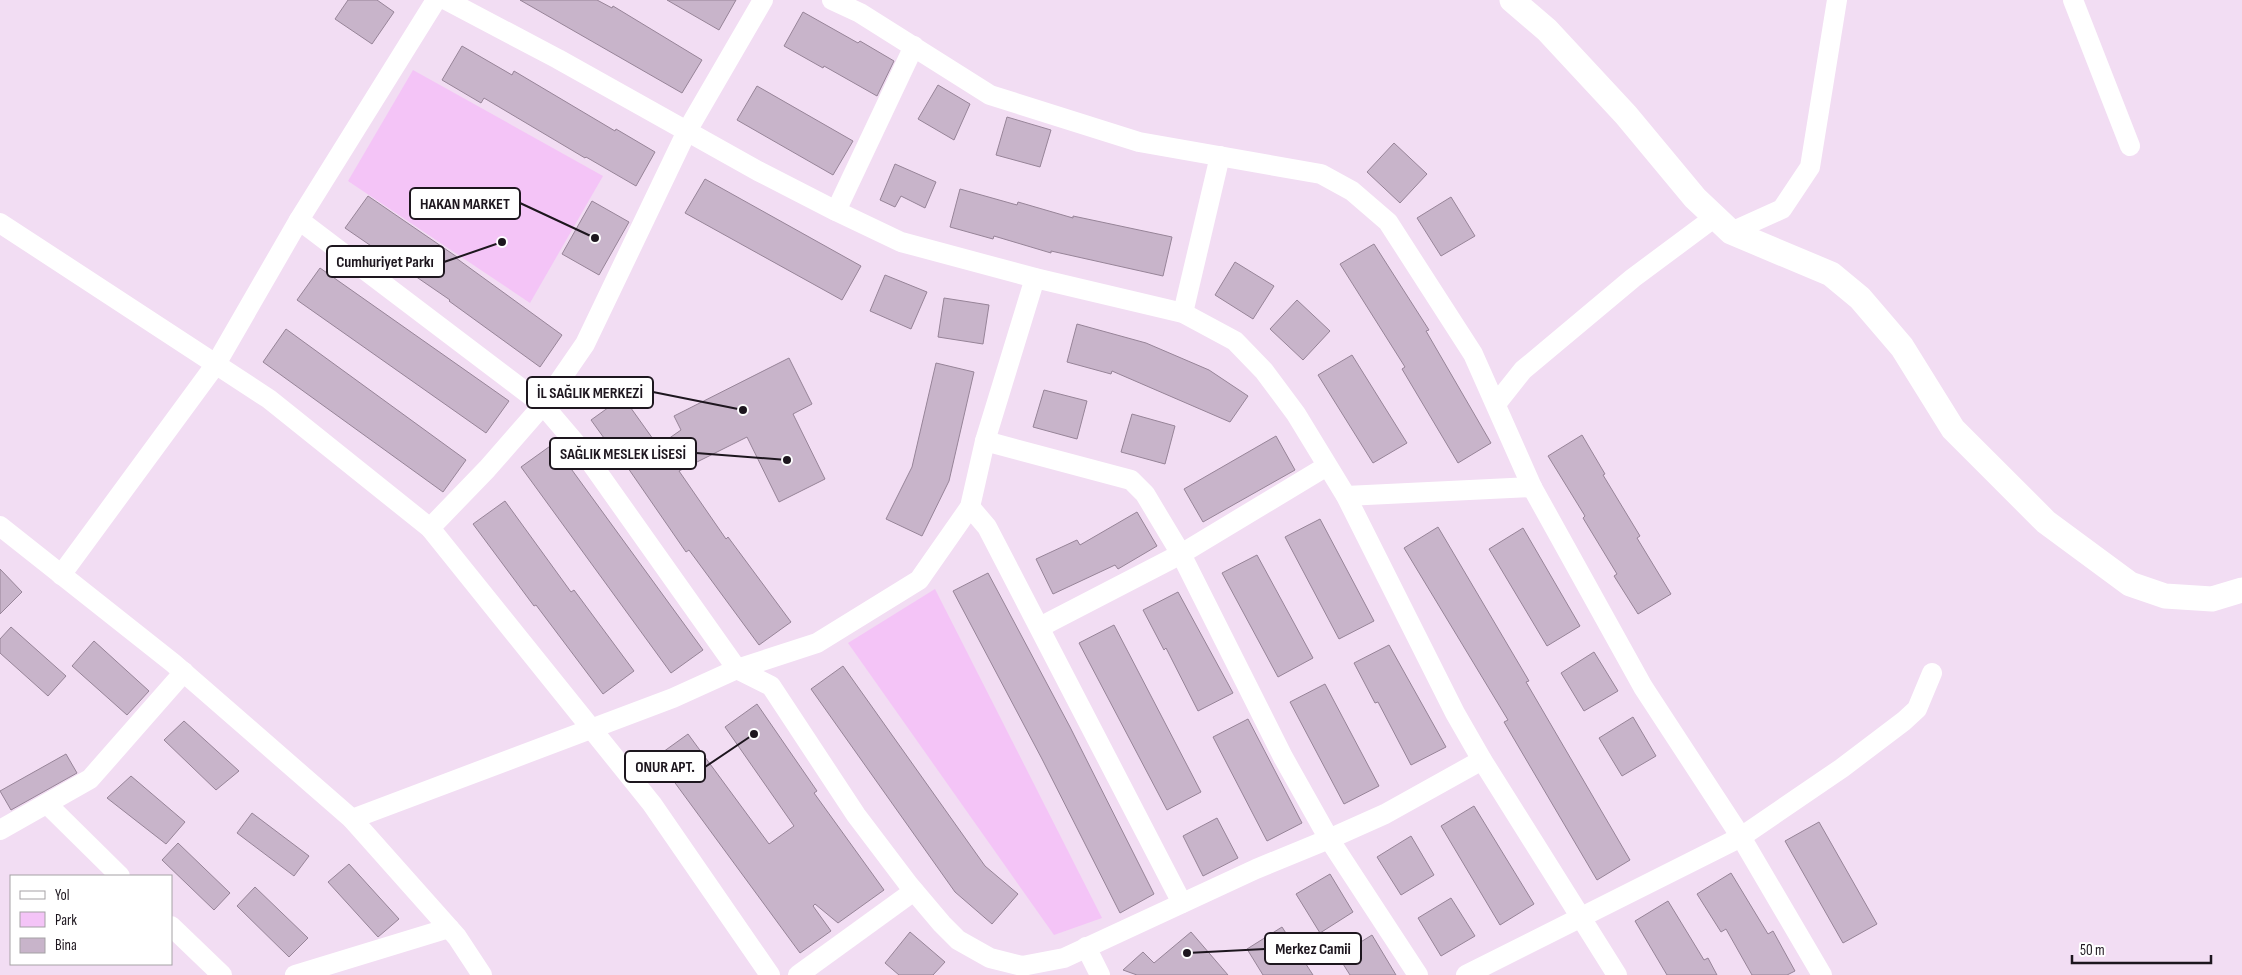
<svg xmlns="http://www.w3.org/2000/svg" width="2242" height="975" viewBox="0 0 2242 975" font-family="'Sofia Sans Condensed',sans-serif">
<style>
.green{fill:#f4c4f7}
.building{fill:#c8b4ca;stroke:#978498}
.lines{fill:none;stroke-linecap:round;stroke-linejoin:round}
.minor{stroke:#fff;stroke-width:20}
.tertiary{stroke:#fff;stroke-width:25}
.leader{fill:none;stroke:#1d161e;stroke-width:2}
.callout-dot{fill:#1d161e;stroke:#fff;stroke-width:2}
.callout{fill:#fff;stroke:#1d161e;stroke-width:2}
.callout-label{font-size:16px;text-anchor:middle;font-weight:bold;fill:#1d161e}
</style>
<rect width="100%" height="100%" fill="#f2ddf3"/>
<g class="green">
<path d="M413 70 603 176 530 303 348 181Z"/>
<path d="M935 589 1102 918 1054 935 848 643Z"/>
</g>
<g class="building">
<path d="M348 0H377L394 12 372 44 335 19Z"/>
<path d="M520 0H597L612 8 613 6 702 60 682 93Z"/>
<path d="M667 0H736L719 30Z"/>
<path d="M803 12 858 43 860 41 894 61 877 96 824 66 823 68 784 46Z"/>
<path d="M462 46 512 75 514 71 615 131 616 129 655 152 636 186 586 157 585 158 484 98 481 103 442 80Z"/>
<path d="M938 85 970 104 954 140 918 119Z"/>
<path d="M757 86 853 141 833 175 737 120Z"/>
<path d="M1007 117 1051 130 1040 167 996 155Z"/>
<path d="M1394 143 1427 174 1400 203 1367 172Z"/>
<path d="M895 164 936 182 925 208 901 196 895 207 880 200Z"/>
<path d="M705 179 861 266 842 300 685 213Z"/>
<path d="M960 189 1017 205 1018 202 1073 218V216L1172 237 1163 276 1051 251V253L994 236 993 239 950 227Z"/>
<path d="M368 196 457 257 456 258 562 335 540 367 449 301 450 300 345 228Z"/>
<path d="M1451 197 1475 236 1441 256 1417 218Z"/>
<path d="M592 201 629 222 599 275 562 254Z"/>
<path d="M1374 244 1429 330 1426 331 1491 443 1458 463 1402 369 1405 367 1340 264Z"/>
<path d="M1235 262 1274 286 1253 319 1215 295Z"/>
<path d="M320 268 509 401 486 433 297 300Z"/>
<path d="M885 275 927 292 911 329 870 311Z"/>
<path d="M944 298 989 305 983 344 938 337Z"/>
<path d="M1297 300 1330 331 1303 360 1270 329Z"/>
<path d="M1077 324 1146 343 1209 370 1248 396 1230 422 1112 371 1111 374 1067 362Z"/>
<path d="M286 329 466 460 443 492 263 362Z"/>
<path d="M1352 355 1407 443 1373 463 1318 375Z"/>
<path d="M789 358 812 404 793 414 825 479 779 502 747 437 679 471 726 539 728 537 791 622 759 645 689 550 686 552 619 455 617 456 591 420 623 397 658 446 681 430 674 416Z"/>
<path d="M936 363 974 372 949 481 922 536 886 519 912 467Z"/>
<path d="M1044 390 1087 401 1077 439 1033 427Z"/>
<path d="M1132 414 1175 426 1165 464 1121 452Z"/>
<path d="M1582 435 1605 474 1603 475 1640 536 1637 538 1671 594 1638 614 1614 576 1617 574 1583 518 1585 516 1548 456Z"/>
<path d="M1276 436 1295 470 1203 522 1184 489Z"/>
<path d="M553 444 703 650 671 673 521 467Z"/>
<path d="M505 501 571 592 574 590 634 671 603 694 536 605 534 606 473 524Z"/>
<path d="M1137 512 1157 546 1118 569 1115 565 1053 594 1036 559 1077 540 1080 545Z"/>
<path d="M1320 519 1374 621 1339 639 1285 537Z"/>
<path d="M1438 527 1529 681 1526 682 1630 860 1597 880 1504 722 1508 720 1404 548Z"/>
<path d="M1523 528 1580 626 1547 646 1489 549Z"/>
<path d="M1257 555 1313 658 1278 677 1222 573Z"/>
<path d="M0 569 22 592 0 614Z"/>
<path d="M988 573 1070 727 1154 894 1120 913 1042 759 953 591Z"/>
<path d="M1178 592 1233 693 1198 711 1166 648 1164 650 1143 610Z"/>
<path d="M1114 625 1201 792 1167 810 1079 643Z"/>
<path d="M11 627 66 676 48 696 0 653V639Z"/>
<path d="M94 641 149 691 127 715 72 666Z"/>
<path d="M1389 645 1446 747 1411 765 1378 702 1375 703 1354 663Z"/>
<path d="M1594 652 1618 691 1584 711 1561 673Z"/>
<path d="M843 666 985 866 1018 894 992 924 955 892 811 689Z"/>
<path d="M1325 684 1379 786 1344 804 1290 702Z"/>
<path d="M757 704 817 791 814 793 884 890 838 923 815 904 813 906 831 931 800 953 656 757 688 734 769 844 794 826 725 727Z"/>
<path d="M1633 717 1656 756 1622 776 1599 738Z"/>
<path d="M1248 719 1302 823 1267 841 1213 737Z"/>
<path d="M184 721 239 771 216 790 164 740Z"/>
<path d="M66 754 77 773 11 810 0 791Z"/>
<path d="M131 776 185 822 166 844 107 798Z"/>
<path d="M1474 806 1534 904 1500 925 1441 826Z"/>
<path d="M252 813 309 856 294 876 237 833Z"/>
<path d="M1217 818 1238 858 1203 876 1183 836Z"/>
<path d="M1819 822 1877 924 1843 943 1785 841Z"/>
<path d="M1411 836 1434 875 1401 895 1377 857Z"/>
<path d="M178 843 230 893 214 910 162 860Z"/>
<path d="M349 864 399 919 378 937 328 882Z"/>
<path d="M1731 873 1768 934 1773 931 1795 971 1787 975H1752L1726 929 1721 932 1697 894Z"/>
<path d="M1330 874 1353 912 1320 933 1296 894Z"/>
<path d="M255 887 308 938 289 957 237 906Z"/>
<path d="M1451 898 1475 936 1441 956 1418 918Z"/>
<path d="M1668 901 1704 960 1708 958 1717 975H1667L1635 921Z"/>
<path d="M1282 927 1313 975H1263L1247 949Z"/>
<path d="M910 932 945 962 933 975H899L885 963Z"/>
<path d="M1191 932 1228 975H1137L1123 970 1143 952 1154 963Z"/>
<path d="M1372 935 1396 975H1350L1338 956Z"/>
</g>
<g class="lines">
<g class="minor">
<path d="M446 0 558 59 758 171 836 211 901 242 1035 278 1183 313 1235 341 1264 371 1296 414 1346 496 1455 713 1482 760 1617 975"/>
<path d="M832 0 860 13 990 95 1139 142 1321 174 1352 191 1388 222 1473 354 1532 487 1643 687 1741 837 1822 975"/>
<path d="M2073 0 2130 146"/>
<path d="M836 211 914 46"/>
<path d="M299 220 543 405 584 453 737 669 771 686 856 815 909 885 942 924 958 940 990 958 1022 966 1064 958 1256 869 1329 839 1385 814 1482 760"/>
<path d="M0 223 269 399 430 528 652 804 770 975"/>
<path d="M1731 232 1782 209 1810 167 1837 0"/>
<path d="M1183 313 1220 156"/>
<path d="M1496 404 1523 370 1633 278 1715 217"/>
<path d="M985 441 1131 480 1145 494 1181 554 1283 757 1329 839 1418 975"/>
<path d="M1346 496 1532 487"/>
<path d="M970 507 987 527 1182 903"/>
<path d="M0 526 173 663 352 819 457 937 482 975"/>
<path d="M430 528 487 469 543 405 585 344 687 131 763 0"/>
<path d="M61 575 216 364 299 220 436 0"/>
<path d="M1040 627 1181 554 1327 466"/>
<path d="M47 804 120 876"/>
<path d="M352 819 673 698 737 669 817 643 919 580 970 507 985 441 1035 278"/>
<path d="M0 830 90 779 184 672"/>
<path d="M171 926 222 975"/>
<path d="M1086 947 1100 975"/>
<path d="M295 975 449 928"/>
<path d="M798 975 914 891"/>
<path d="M1466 975 1741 837 1842 768 1904 721 1917 709 1932 673"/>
</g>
<path class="tertiary" d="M1512 0 1547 30 1626 115 1695 198 1731 232 1831 274 1860 298 1902 347 1953 429 2046 522 2130 584 2165 596 2212 599 2242 590"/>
</g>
<path class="leader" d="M595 238L520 203M502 242L444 262M743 410L653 392M787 460L696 453M754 734L705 767M1187 953L1265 949"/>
<g class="callout-dot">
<circle cx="595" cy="238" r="5"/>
<circle cx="502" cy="242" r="5"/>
<circle cx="743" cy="410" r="5"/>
<circle cx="787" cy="460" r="5"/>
<circle cx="754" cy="734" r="5"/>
<circle cx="1187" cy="953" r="5"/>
</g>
<g class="callout">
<rect x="410" y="188" width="110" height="31" rx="5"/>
<rect x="327" y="246" width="117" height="31" rx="5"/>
<rect x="527" y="377" width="126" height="31" rx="5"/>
<rect x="550" y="438" width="146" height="31" rx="5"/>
<rect x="625" y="751" width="80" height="31" rx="5"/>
<rect x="1265" y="933" width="96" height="31" rx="5"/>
</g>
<g class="callout-label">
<text x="465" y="209">HAKAN MARKET</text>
<text x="385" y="267">Cumhuriyet Parkı</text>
<text x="590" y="398">İL SAĞLIK MERKEZİ</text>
<text x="623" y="459">SAĞLIK MESLEK LİSESİ</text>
<text x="665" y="772">ONUR APT.</text>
<text x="1313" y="954">Merkez Camii</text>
</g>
<rect x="10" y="875" width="162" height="90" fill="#ffffff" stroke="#a5a2a5"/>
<rect x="20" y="891" width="25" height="8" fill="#ffffff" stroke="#a5a2a5"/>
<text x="55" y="900" font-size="15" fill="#1d161e">Yol</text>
<rect x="20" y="912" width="25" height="15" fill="#f4c4f7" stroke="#a5a2a5"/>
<text x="55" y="925" font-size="15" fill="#1d161e">Park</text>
<rect x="20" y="938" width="25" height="15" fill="#c8b4ca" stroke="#a5a2a5"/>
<text x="55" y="950" font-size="15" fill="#1d161e">Bina</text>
<path d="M2072 955v8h139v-8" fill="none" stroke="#1d161e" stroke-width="2.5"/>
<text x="2080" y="955" font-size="15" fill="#1d161e" stroke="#ffffff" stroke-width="4" paint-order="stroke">50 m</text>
</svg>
